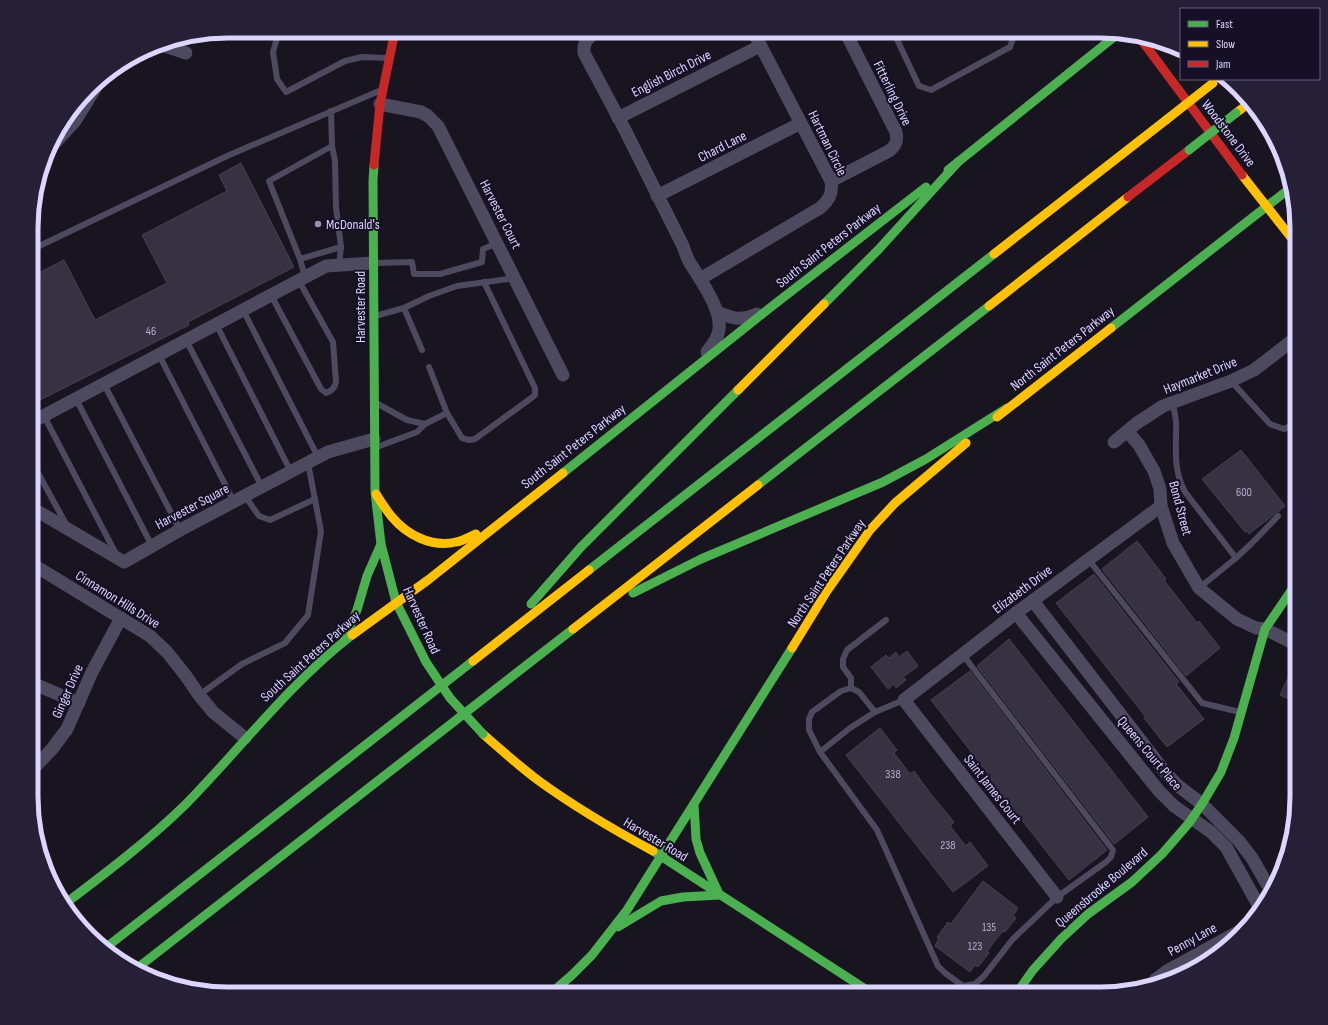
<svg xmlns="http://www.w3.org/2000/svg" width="1328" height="1025" viewBox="0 0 1328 1025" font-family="'Sofia Sans Condensed',sans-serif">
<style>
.building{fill:#363242;stroke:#454053}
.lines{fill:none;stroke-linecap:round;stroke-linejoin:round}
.lane{stroke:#4d4a60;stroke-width:6}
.street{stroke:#4d4a60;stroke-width:13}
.fast{stroke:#4caf50;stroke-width:9}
.slow{stroke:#ffc107;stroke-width:9}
.jam{stroke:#c62828;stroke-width:9}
.fast-bridge{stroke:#4caf50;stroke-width:9}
.slow-bridge{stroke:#ffc107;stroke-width:9}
.poi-dot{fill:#9792b0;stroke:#151025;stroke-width:1.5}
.labels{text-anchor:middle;stroke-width:4;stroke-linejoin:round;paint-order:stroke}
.number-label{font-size:12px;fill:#b2acce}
.street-label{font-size:14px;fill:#dcd5fd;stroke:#151025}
.poi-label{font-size:14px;fill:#dcd5fd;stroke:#151025;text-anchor:start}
.rim{fill:none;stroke:#dcd5fd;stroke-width:5}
</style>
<rect width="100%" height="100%" fill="#181520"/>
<g class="building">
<path d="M241 163 294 267 188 322 189 325 32 404 33 276 64 260 95 320 167 283 142 235 227 191 219 175Z"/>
<path d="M1241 450 1285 506 1249 534 1247 531 1245 532 1202 479Z"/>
<path d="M1137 541 1166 579 1164 580 1197 623 1199 621 1220 648 1186 676 1102 569Z"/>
<path d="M1094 574 1179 682 1176 684 1204 719 1167 747 1144 718 1145 716 1056 603Z"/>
<path d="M1009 639 1148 817 1117 842 1114 844 977 666Z"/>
<path d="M907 651 918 666 903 677 906 680 896 688 894 684 888 689 871 667 886 655 889 658 896 652 899 657Z"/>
<path d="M1297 659V703L1280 695Z"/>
<path d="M970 671 1107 850 1069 880 991 781 992 779 931 700Z"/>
<path d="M880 728 897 750 894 753 910 774 914 771 930 793 954 822 950 826 966 846 970 842 988 866 953 892 846 755Z"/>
<path d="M983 881 1018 908 1013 916 1016 918 1005 932 1003 931 993 943 987 952 989 953 978 967 975 965 970 972 935 946 939 938 937 937 948 922 951 924Z"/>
</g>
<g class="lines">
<g class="lane">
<path d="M279 31 273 52 277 79 286 92 345 61 362 57 387 58"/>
<path d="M574 31 581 39 586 41"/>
<path d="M893 31 919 86 931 90 1010 47 1014 35 1012 31"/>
<path d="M505 35 512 31"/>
<path d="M331 111 332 146 335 161 336 207 341 247 300 259 269 181 332 146"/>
<path d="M33 249 227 156 379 91"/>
<path d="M300 259 305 277"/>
<path d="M376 263 412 262 414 274H440L482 262 483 249 498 243"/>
<path d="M339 265 341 247"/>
<path d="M271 295 321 389 326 393C332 391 335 388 336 382L333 342 299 281"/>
<path d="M404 308 422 350"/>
<path d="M243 310 318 457"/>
<path d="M375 316 404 308 429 296 457 286 515 278"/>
<path d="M216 324 291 472"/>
<path d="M186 340 262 487"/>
<path d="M159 355 234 502"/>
<path d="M429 367 447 413 462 438 469 440 475 439 530 399 535 395V388L484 282"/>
<path d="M1231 381 1270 424 1284 429 1297 423"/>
<path d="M104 384 180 530"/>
<path d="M76 399 152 546"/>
<path d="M1173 403C1174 409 1175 415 1176 421 1177 447 1172 468 1185 492L1236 558 1199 588"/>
<path d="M378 404 407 420 425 424"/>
<path d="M44 416 116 554"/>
<path d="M377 447 417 432 425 424 447 413"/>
<path d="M32 462 66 524"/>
<path d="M245 496 259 516 270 520 315 499"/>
<path d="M1236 558 1252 543 1278 516"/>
<path d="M1088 559 1202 703 1240 712"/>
<path d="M851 688V678L843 667V659L847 650 886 620"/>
<path d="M199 695 242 664 285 643 308 615 321 531 308 463"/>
<path d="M904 700 875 712 850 728 820 752 877 830 938 966 945 973 963 986 975 984 984 976 1012 940 1057 897 1106 862 1111 857 1113 850 963 655"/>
<path d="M820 752 809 730V719L812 712 841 691 851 688 859 692 875 712"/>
</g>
<g class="street">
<path d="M598 31C588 37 583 42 584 53L625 130 683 246C685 252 687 258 690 263 701 281 725 313 718 334 716 341 711 346 707 352"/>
<path d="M159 44 186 53"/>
<path d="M380 104 421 112 428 116 438 126 563 375"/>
<path d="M618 118 760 46"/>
<path d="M51 147 75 121 102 77"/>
<path d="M831 181 889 151C896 146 898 141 896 132L845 31"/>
<path d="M657 196 801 123"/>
<path d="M700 279 820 208C829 200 833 194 831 181L753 31"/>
<path d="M717 312C734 319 740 321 757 314"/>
<path d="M32 422 326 266 373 263"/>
<path d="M1128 432 1139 445 1154 471 1160 489 1161 506 1173 543 1199 588 1237 619 1256 628 1265 629 1297 645"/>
<path d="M1114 442 1137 423 1163 406 1231 381 1254 370 1297 337"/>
<path d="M32 508 124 562 180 530 328 452 374 439"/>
<path d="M32 564 150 636 167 652 186 676 199 695 213 712 245 738"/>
<path d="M1033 601 1165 772 1177 785 1202 804 1239 841 1252 858 1271 891"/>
<path d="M1016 613 1159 791 1174 806 1211 832 1226 847 1260 908"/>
<path d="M32 683 79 703"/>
<path d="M32 770 52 749 67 729 92 672 121 618"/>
<path d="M1057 897 904 700 1016 613 1161 506"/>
<path d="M1155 983V980L1167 971 1249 926"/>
</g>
<g class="fast">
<path d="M374 165 373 181 375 492 381 544 396 602 426 662"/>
<path d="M948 170 1119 33"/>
<path d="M824 304 878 250 959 161"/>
<path d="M1111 328 1289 189"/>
<path d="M563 473 771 307 926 187"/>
<path d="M758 485 989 306"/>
<path d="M589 570 994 254"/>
<path d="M633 593 701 559 883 482 926 459 1007 408"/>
<path d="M531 604 581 547 738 390"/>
<path d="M345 638 357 610 367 576 381 544"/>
<path d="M694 804 696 839 700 853 719 894"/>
<path d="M653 851 873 994"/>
<path d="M66 903C107 872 148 841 185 805 241 748 289 684 352 635"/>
<path d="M618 927 661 901 683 897 720 895"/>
<path d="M104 949 473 661"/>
<path d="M136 969 573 629"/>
<path d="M550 994 572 975 592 955 627 910 792 648"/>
<path d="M1016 994 1033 970 1061 939 1088 914 1132 882 1162 854 1189 823 1202 804 1221 772 1234 738 1265 629 1297 582"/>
</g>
<g class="slow">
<path d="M1236 113 1248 104"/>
<path d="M1242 175 1297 245"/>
<path d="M994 254 1166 120"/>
<path d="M989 306 1128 197"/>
<path d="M738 390 824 304"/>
<path d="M997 417 1111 328"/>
<path d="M376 494C381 502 386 510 392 517 407 535 432 548 456 542 463 541 469 537 476 534"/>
<path d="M573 629 758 485"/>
<path d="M352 635 428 580 563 473"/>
<path d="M792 648 827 591 870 530 895 503 966 443"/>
<path d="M473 661 589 570"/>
<path d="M483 734C501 750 519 766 539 781 575 807 614 830 653 851"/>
</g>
<g class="jam">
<path d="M1140 38 1242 175"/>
<path d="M374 165 380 104 395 31"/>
<path d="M1128 197 1189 150"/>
</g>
<g class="fast-bridge">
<path d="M1189 150 1236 113"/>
<path d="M426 662 450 698 483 734"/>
</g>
<path class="slow-bridge" d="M1166 120 1213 83"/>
</g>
<circle class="poi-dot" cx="318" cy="224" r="4"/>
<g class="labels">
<g class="number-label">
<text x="151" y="335">46</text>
<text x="1244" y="496">600</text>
<text x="893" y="778">338</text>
<text x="948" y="849">238</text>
<text x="989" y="931">135</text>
<text x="975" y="950">123</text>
</g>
<g class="street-label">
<text transform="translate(671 73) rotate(-27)" y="5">English Birch Drive</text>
<text transform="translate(893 93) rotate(64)" y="5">Fitterling Drive</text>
<text transform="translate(1229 133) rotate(53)" y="5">Woodstone Drive</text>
<text transform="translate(828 143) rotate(64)" y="5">Hartman Circle</text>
<text transform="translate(722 146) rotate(-27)" y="5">Chard Lane</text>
<text transform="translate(501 214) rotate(63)" y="5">Harvester Court</text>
<text transform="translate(828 245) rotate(-38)" y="5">South Saint Peters Parkway</text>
<text transform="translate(360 307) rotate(-90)" y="5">Harvester Road</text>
<text transform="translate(1062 348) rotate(-38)" y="5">North Saint Peters Parkway</text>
<text transform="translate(1200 375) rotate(-22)" y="5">Haymarket Drive</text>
<text transform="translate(573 446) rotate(-38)" y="5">South Saint Peters Parkway</text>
<text transform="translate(192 506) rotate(-28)" y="5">Harvester Square</text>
<text transform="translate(1181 508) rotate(75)" y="5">Bond Street</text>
<text transform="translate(826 573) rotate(-56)" y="5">North Saint Peters Parkway</text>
<text transform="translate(1022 589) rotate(-37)" y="5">Elizabeth Drive</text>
<text transform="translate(118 599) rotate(32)" y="5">Cinnamon Hills Drive</text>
<text transform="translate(422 620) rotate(66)" y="5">Harvester Road</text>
<text transform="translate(310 656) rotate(-42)" y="5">South Saint Peters Parkway</text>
<text transform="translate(67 691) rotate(-66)" y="5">Ginger Drive</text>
<text transform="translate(1150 753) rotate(50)" y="5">Queens Court Place</text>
<text transform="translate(993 789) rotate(52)" y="5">Saint James Court</text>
<text transform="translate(656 839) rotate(31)" y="5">Harvester Road</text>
<text transform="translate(1101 887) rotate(-40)" y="5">Queensbrooke Boulevard</text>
<text transform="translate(1192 939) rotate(-29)" y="5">Penny Lane</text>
</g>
<g class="poi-label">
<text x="326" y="229">McDonald's</text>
</g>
</g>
<path d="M0 0H1328V1025H0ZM228 38H1100A190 190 0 0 1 1290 228V797A190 190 0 0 1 1100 987H228A190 190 0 0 1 38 797V228A190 190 0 0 1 228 38Z" fill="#252036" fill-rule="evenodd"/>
<path class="rim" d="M228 38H1100A190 190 0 0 1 1290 228V797A190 190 0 0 1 1100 987H228A190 190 0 0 1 38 797V228A190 190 0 0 1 228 38Z"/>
<rect x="1180" y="8" width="140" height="72" fill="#151025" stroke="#655f7b"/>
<rect x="1188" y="21" width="20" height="6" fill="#4caf50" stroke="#655f7b"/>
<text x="1216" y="28" font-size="12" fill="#dcd5fd">Fast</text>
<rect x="1188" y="41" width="20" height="6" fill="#ffc107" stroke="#655f7b"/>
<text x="1216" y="48" font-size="12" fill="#dcd5fd">Slow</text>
<rect x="1188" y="61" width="20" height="6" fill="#c62828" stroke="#655f7b"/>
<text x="1216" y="68" font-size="12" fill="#dcd5fd">Jam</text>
</svg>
